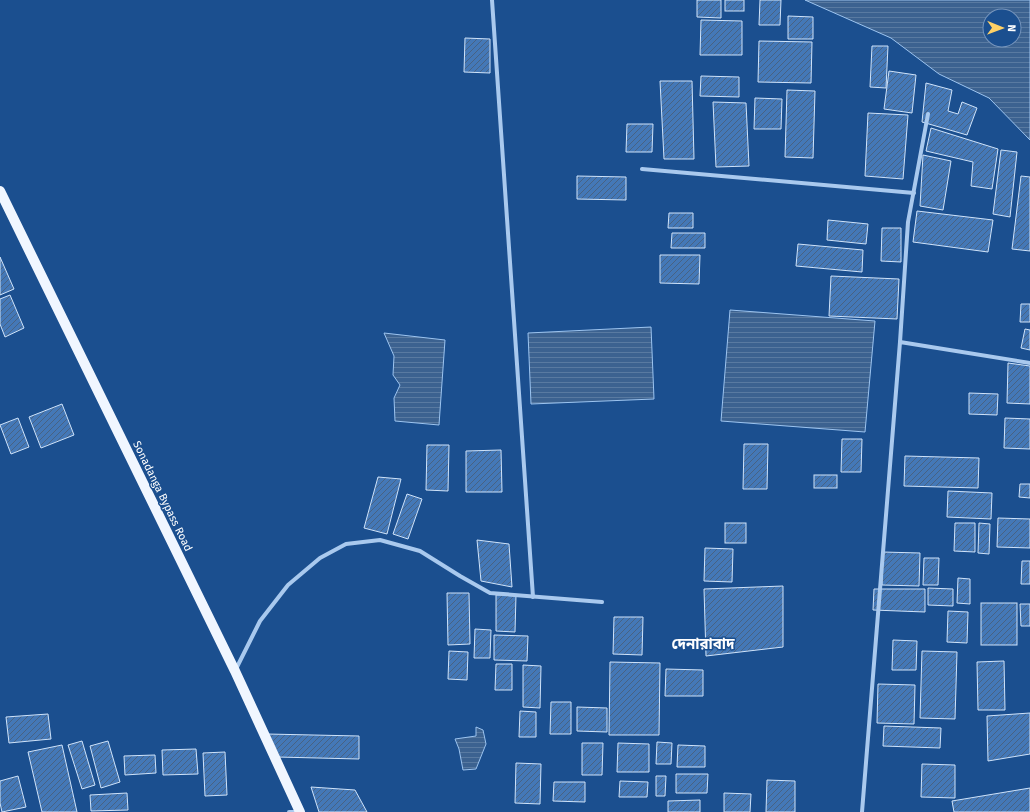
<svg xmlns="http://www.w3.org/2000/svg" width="1030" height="812" viewBox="0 0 1030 812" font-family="'Fira Sans','Noto Sans Bengali',sans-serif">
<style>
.water{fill:url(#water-rules);stroke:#9cc4f0;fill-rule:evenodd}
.building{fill:url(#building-hatch);stroke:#cfe3fa}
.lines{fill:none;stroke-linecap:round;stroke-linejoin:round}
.street{stroke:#a9c9ee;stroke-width:4}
.primary{stroke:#f0f6ff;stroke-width:10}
.labels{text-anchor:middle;stroke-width:3;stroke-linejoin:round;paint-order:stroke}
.street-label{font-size:11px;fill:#fff;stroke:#1b4f8f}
.district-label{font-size:15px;font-weight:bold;fill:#fff;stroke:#1b4f8f}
</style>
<defs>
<pattern id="water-rules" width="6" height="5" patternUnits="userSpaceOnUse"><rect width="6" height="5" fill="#3c6290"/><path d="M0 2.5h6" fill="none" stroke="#597aa1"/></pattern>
<pattern id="building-hatch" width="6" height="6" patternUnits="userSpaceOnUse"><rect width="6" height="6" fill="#4478b7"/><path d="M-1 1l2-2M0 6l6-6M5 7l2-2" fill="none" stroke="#486282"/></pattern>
</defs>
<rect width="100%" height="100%" fill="#1b4f8f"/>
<g class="water">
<path d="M805 0H1030V140L989 98 939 74 891 38ZM990 16H1014V40H990Z"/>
<path d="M730 310 875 321 865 432 721 421Z"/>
<path d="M651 327 654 399 531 404 528 333Z"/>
<path d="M384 333 445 340 439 425 395 421 394 398 400 385 393 375 394 356Z"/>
<path d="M476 727 483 730 486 744 476 769 463 770 459 749 455 739 476 736Z"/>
</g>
<g class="building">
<path d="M697 0H721V18L697 17Z"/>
<rect x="725" y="0" width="19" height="11"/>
<path d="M760 0H781L780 25H759Z"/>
<path d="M788 16 813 17V39H788Z"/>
<path d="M701 20 742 21V55H700Z"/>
<path d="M465 38 490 39V73L464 72Z"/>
<path d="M759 41 812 42 811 83 758 82Z"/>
<path d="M872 46H888L886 88 870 87Z"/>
<path d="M889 71 916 75 912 113 884 109Z"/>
<path d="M701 76 739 77V97L700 96Z"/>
<path d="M660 81H692L694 159H664Z"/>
<path d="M926 83 952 90 948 111 958 114 962 102 977 108 967 135 922 122Z"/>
<path d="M787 90 815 91 813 158 785 157Z"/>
<path d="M755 98 782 99 781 129H754Z"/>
<path d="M713 102 746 103 749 166 716 167Z"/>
<path d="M868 113 908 115 903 179 865 176Z"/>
<path d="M627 124H653L652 152H626Z"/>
<path d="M931 128 998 149 992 189 971 186 973 162 926 151Z"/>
<path d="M1001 150 1017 152 1010 217 993 214Z"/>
<path d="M923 155 951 161 943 210 920 206Z"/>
<path d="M577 176 626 177V200L577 199Z"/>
<path d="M1021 176 1030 177V251L1012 249Z"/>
<path d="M917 211 993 220 988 252 913 242Z"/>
<path d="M669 213H693V228H668Z"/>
<path d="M828 220 868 224 866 244 827 240Z"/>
<path d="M882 228H901V262L881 261Z"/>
<path d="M672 233H705V248H671Z"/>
<path d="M798 244 863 250 862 272 796 266Z"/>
<path d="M660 255H700L699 284 660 283Z"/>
<path d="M0 257 14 289 0 295Z"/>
<path d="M831 276 899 279 897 319 829 316Z"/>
<path d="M10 295 24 328 5 337 0 324V299Z"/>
<path d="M1021 304H1030V322H1020Z"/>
<path d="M1025 329 1030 330V350L1021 348Z"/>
<path d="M1008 363 1030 366V404L1007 403Z"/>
<path d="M969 393 998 394 997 415 969 414Z"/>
<path d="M62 404 74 435 41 448 29 417Z"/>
<path d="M18 418 29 447 11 454 0 425Z"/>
<path d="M1005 418 1030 419V449L1004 448Z"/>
<path d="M842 439H862L861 472H841Z"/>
<path d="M744 444H768L767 489H743Z"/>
<path d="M427 445H449L448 491 426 490Z"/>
<path d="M501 450 502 492H466V451Z"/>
<path d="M905 456 979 458 978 488 904 486Z"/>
<rect x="814" y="475" width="23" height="13"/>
<path d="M378 477 401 479 387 534 364 528Z"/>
<path d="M1020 484H1030V498L1019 497Z"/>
<path d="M948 491 992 493 991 519 947 517Z"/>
<path d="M407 494 422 499 408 539 393 534Z"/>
<path d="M998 518 1030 519V548L997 547Z"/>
<rect x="725" y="523" width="21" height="20"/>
<path d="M955 523H975V552L954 551Z"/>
<path d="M979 523 990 524 989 554 978 553Z"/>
<path d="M477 540 509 544 512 587 481 581Z"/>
<path d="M705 548 733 549 732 582 704 581Z"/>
<path d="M883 552 920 553 919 586 882 585Z"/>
<path d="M924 558H939L938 585H923Z"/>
<path d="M1022 561H1030V584H1021Z"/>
<path d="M958 578 970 579V604L957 603Z"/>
<path d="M783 586V647L706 656 704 589Z"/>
<path d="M928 588 953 589V606L928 605Z"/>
<path d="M874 589H925V612L873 610Z"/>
<path d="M447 593H469L470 644 448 645Z"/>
<path d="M496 595H516L515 632 496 631Z"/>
<rect x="981" y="603" width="36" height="42"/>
<path d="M1020 604H1030V626H1021Z"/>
<path d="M948 611 968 612 967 643 947 642Z"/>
<path d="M614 617H643L642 655 613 654Z"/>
<path d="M475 629 491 630 490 658H474Z"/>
<path d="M494 635 528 636 527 661 494 660Z"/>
<path d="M893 640 917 641 916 670H892Z"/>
<path d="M449 651 468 652 467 680 448 679Z"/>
<path d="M922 651 957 652 955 719 920 718Z"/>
<path d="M1004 661 1005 710H978L977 662Z"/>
<path d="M610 662 660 663 659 735H609Z"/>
<path d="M496 664H512V690H495Z"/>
<path d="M523 665 541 666 540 708 523 707Z"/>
<path d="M666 669 703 670V696H665Z"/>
<path d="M878 684 915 685 914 724 877 723Z"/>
<path d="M551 702H571V734H550Z"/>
<path d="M577 707 607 708V732L577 731Z"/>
<path d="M520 711 536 712V737H519Z"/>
<path d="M1030 713V754L988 761 987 716Z"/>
<path d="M48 714 51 739 9 743 6 717Z"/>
<path d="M884 726 941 728 940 748 883 746Z"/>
<path d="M267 734 359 736V759L277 757Z"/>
<path d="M82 741 95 785 82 789 68 745Z"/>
<path d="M108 741 120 782 101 788 90 746Z"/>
<path d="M657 742 672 743 671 764H656Z"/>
<path d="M582 743H603L602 775H582Z"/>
<path d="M618 743 649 744V772H617Z"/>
<path d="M62 745 77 812H42L28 752Z"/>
<path d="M678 745 705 746V767H677Z"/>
<path d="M196 749 198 774 163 775 162 750Z"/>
<path d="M225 752 227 795 205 796 203 753Z"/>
<path d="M155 755 156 773 125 775 124 756Z"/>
<path d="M516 763 541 764 540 804 515 803Z"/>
<path d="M922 764 955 765V798L921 797Z"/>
<path d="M676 774H708L707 793H676Z"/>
<path d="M18 776 26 807 2 812 0 803V781Z"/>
<path d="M656 776H666L665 796H656Z"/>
<path d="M767 780 795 781V812H766Z"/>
<path d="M620 781 648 782 647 797H619Z"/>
<path d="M554 782H585V802L553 801Z"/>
<path d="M311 787 355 790 367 812H319Z"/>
<path d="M1030 788V812H954L952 801Z"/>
<path d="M127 793 128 810 91 811 90 795Z"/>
<path d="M724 793 751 794 750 812H724Z"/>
<path d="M700 800V812H668V801Z"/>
</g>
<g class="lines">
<g class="street">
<path d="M492 0 533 597"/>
<path d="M642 169 914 193"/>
<path d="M900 342 908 222 928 114"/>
<path d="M236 669 260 621 288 585 320 558 346 544 380 540 420 551 460 576 490 593 602 602"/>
<path d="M289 812H298"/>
<path d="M862 812 900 342 1030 363"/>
</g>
<path class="primary" d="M0 191 235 671 300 812"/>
</g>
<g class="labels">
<g class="street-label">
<text transform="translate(163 496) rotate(64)" y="4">Sonadanga Bypass Road</text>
</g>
<g class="district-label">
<text x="703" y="649">দেনারাবাদ</text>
</g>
</g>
<g transform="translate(1002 28) rotate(91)"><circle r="19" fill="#1b4f8f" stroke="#7695bc"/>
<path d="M0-3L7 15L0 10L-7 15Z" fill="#ffd166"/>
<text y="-6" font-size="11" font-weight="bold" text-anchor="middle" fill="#ffffff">N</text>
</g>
</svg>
